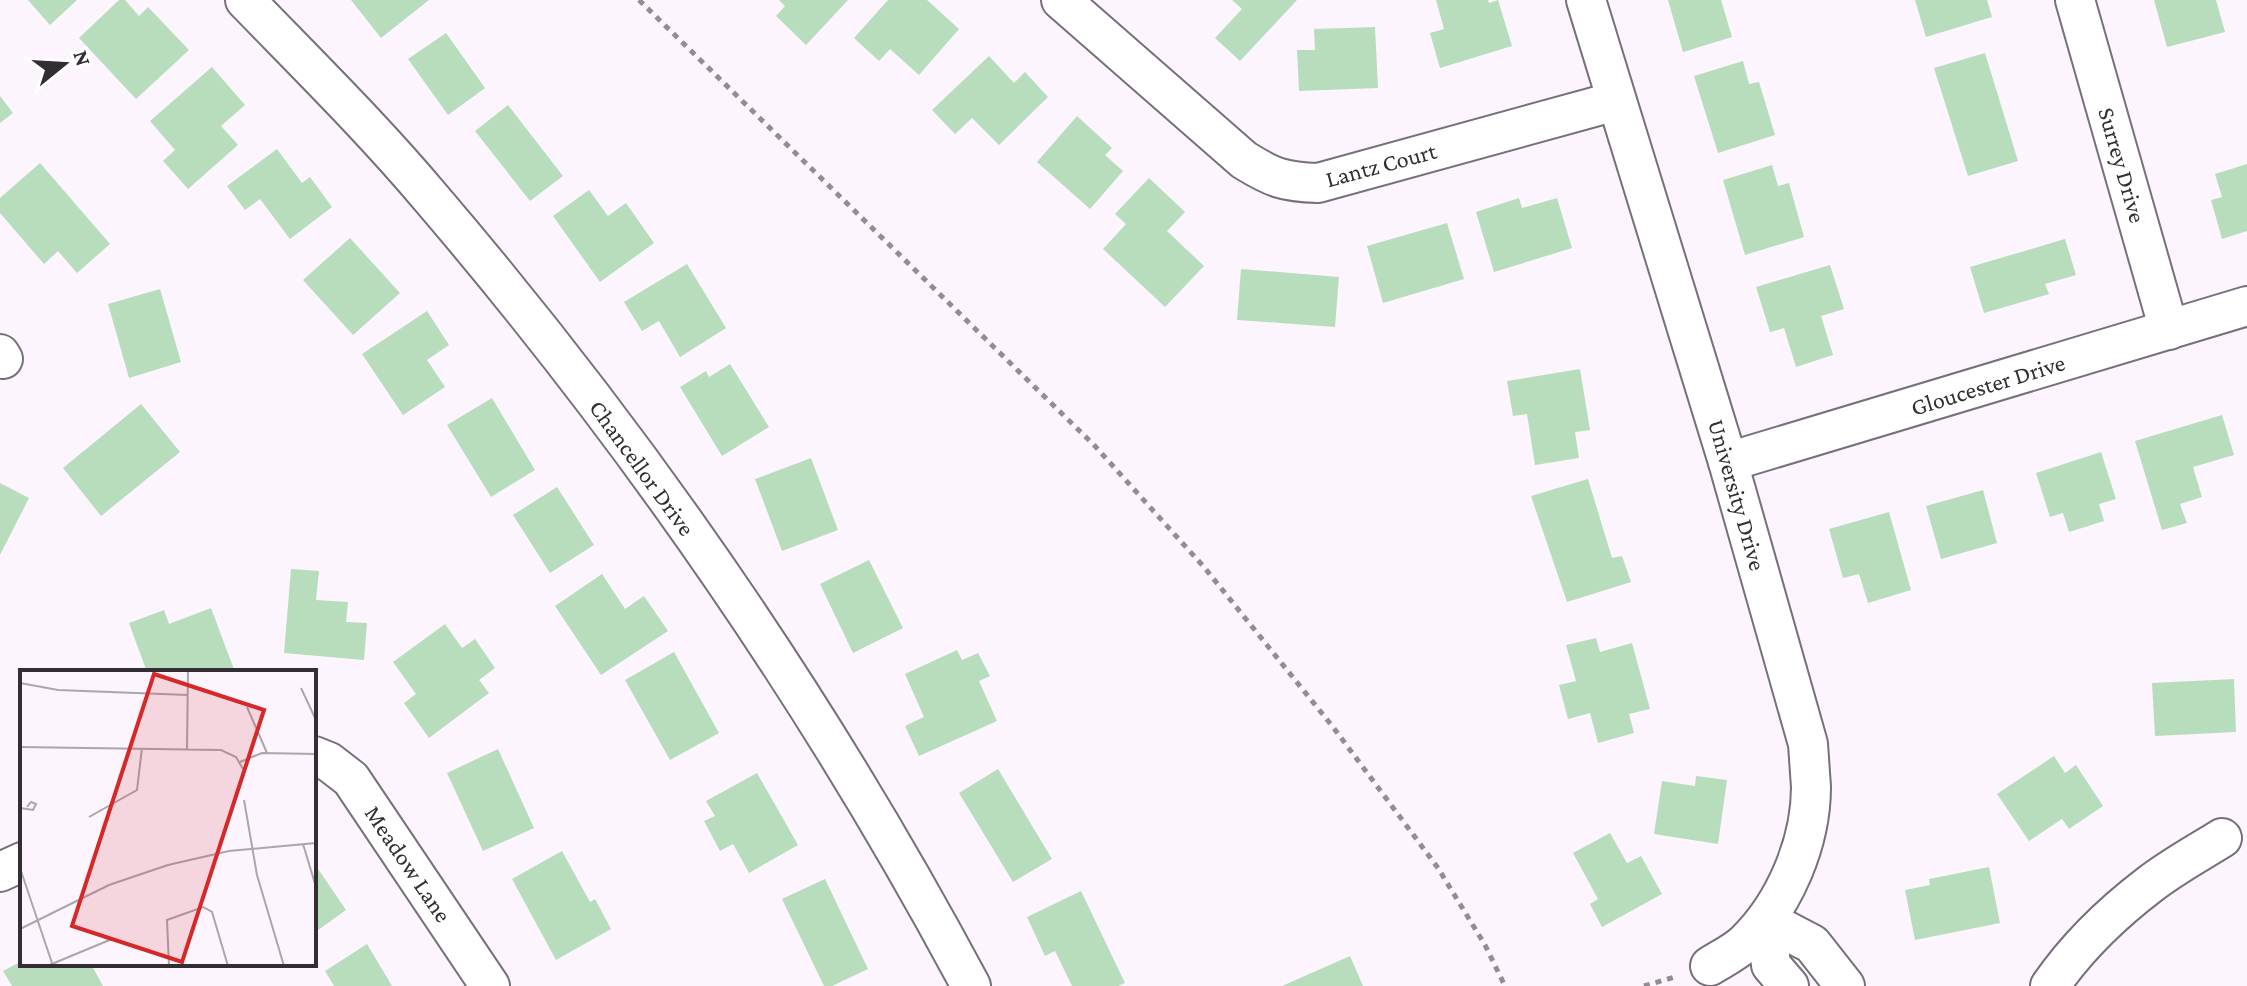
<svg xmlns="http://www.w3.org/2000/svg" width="2247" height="986" viewBox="0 0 2247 986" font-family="'Crimson Pro',serif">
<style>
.building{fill:#b8ddbc}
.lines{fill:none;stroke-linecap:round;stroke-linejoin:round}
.minor-casing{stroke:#786f7c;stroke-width:42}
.path{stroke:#928d94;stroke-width:5;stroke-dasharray:6 6;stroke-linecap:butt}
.minor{stroke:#fff;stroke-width:38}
.labels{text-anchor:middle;stroke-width:8;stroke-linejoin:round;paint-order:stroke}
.street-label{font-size:24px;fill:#322e34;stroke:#fff}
.inset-road{fill:none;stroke:#aba5ad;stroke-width:2}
.view{fill:#d62828;fill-opacity:0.15;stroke:#d62828;stroke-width:4}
.inset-edge{fill:none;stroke:#322e34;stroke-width:4}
</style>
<rect width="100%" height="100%" fill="#fcf5fe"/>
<g class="building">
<path d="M28 0H77L50 25Z"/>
<path d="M119 0H125L139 16 148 7 189 50 136 99 79 38Z"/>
<path d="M351 0H429L381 38Z"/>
<path d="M779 0H848L806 45 776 16 785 6Z"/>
<path d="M888 0H927L959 29 919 75 890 49 879 61 854 38Z"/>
<path d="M1232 0H1297L1240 61 1215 38 1242 9Z"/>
<path d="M1436 0H1488L1489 3 1498 0 1512 46 1440 68 1430 33 1444 29Z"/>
<path d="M1668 0H1721L1732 37 1683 52Z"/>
<path d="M1915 0H1987L1992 17 1926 37Z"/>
<path d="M2154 0H2216L2225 32 2167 47Z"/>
<path d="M1375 27 1378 88 1299 91 1297 50H1315L1314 29Z"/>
<path d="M446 33 485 88 448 115 408 59Z"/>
<path d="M1985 53 2018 161 1968 176 1934 68Z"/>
<path d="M989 56 1014 83 1025 72 1048 97 999 145 972 118 955 134 932 110Z"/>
<path d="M1743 61 1749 84 1759 82 1775 135 1718 153 1694 76Z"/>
<path d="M212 67 245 105 221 126 238 145 188 189 163 161 175 150 150 121Z"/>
<path d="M0 96 13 113 0 123Z"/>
<path d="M508 105 563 176 530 201 475 131Z"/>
<path d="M1077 116 1112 148 1105 155 1123 171 1090 209 1037 162Z"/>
<path d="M277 149 302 183 310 177 332 207 290 239 260 199 245 210 227 186Z"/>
<path d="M40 163 110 244 77 273 58 251 44 264 0 213V198Z"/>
<path d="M2247 164V231L2222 239 2211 200 2222 197 2215 174Z"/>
<path d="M1772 165 1778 186 1789 183 1804 237 1745 255 1723 180Z"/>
<path d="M1149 178 1185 212 1167 231 1204 266 1165 307 1103 249 1126 224 1115 214Z"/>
<path d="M589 190 608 216 626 203 654 243 600 282 553 216Z"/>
<path d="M1519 198 1522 208 1557 198 1572 248 1494 272 1476 212Z"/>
<path d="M1447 223 1464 279 1383 303 1367 246Z"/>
<path d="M350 238 400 293 353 335 303 280Z"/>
<path d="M2065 239 2076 275 2045 284 2049 294 1984 313 1970 267Z"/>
<path d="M687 264 726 328 680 357 659 321 642 331 624 302Z"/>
<path d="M1830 265 1844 309 1821 316 1833 355 1796 367 1784 328 1770 332 1756 287Z"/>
<path d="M1241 269 1339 277 1335 327 1237 320Z"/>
<path d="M160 289 181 362 129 378 108 304Z"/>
<path d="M427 311 449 345 427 360 445 387 403 415 362 354Z"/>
<path d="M730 364 769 427 722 456 680 387 706 371 709 377Z"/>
<path d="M1580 369 1590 430 1575 432 1579 458 1535 465 1527 414 1513 416 1507 381Z"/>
<path d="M492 398 535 470 491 497 447 425Z"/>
<path d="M141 404 180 452 101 516 63 468Z"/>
<path d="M2222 415 2234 455 2193 467 2202 497 2180 504 2187 523 2162 530 2135 441Z"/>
<path d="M2101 452 2116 499 2099 504 2104 521 2069 532 2063 513 2050 517 2036 473Z"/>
<path d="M811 458 838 530 782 551 755 479Z"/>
<path d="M1588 479 1612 558 1622 556 1631 582 1567 602 1531 496Z"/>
<path d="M0 483 29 498 0 555Z"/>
<path d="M557 487 594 545 550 573 513 515Z"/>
<path d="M1983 490 1997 543 1941 559 1926 506Z"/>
<path d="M1889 512 1911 590 1868 603 1859 574 1843 578 1829 529Z"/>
<path d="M869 560 903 628 853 653 820 584Z"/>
<path d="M291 569 319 571 316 600 348 602 346 622 367 623 364 660 284 653Z"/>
<path d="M602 574 625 609 644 596 668 631 601 675 555 606Z"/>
<path d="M211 608 235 672H147L129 623 164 610 169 624Z"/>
<path d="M445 624 462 648 475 639 495 668 479 680 489 693 429 738 404 703 416 694 393 662Z"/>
<path d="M1596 638 1600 652 1632 643 1650 709 1629 714 1634 733 1598 743 1590 713 1568 719 1559 685 1576 681 1566 645Z"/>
<path d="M957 650 962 660 978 653 990 676 979 681 997 721 919 756 905 726 924 717 905 674Z"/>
<path d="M674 652 719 733 670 760 625 680Z"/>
<path d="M2234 679 2236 732 2155 736 2152 683Z"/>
<path d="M498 749 534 828 483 851 447 773Z"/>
<path d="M2054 756 2065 773 2076 765 2103 806 2069 829 2062 819 2029 841 1997 794Z"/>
<path d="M998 769 1052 859 1013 882 959 793Z"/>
<path d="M757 773 798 845 749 873 733 844 720 851 704 821 715 816 706 801Z"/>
<path d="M1696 776 1727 780 1718 844 1654 834 1662 781 1695 786Z"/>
<path d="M1610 833 1627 863 1641 856 1662 894 1602 927 1590 904 1598 899 1573 853Z"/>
<path d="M562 851 590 902 595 899 611 929 556 960 512 879Z"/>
<path d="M314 863 346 910 314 933Z"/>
<path d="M1989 867 2000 923 1915 940 1905 890 1930 885 1929 879Z"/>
<path d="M825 879 868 969 832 986H824L782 899Z"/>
<path d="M1081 891 1125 983 1118 986H1072L1055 951 1045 956 1027 917Z"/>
<path d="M367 944 392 986H334L325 971Z"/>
<path d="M1350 956 1363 986H1282Z"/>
<path d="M22 961V964H91L103 986H12L3 971Z"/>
</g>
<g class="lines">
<g class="minor-casing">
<g id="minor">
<path d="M245 0C308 65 373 129 431 198 638 440 821 705 971 986"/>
<path d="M1061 0 1244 160C1273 178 1284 182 1318 183L1616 101"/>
<path d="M1586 0 1728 462 1808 744C1809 758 1810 772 1811 787 1811 842 1785 904 1746 942 1736 952 1721 959 1710 966"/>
<path d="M2075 0 2169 330"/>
<path d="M0 354 3 359"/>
<path d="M1728 462 2247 306"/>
<path d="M314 756 329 762 351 779 490 986"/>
<path d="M0 872 22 862"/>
<path d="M1766 920 1812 944 1845 986"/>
<path d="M1766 920 1771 965 1789 986"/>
<path d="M2050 986C2077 947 2111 914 2149 885 2172 867 2198 853 2222 838"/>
</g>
</g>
<g class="path">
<path d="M639 0 1094 445 1204 567 1333 727 1438 868 1485 945 1505 986"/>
<path d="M1644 986 1678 976"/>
</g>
<use href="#minor" class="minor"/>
</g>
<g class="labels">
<g class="street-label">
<text transform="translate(1381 165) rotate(-15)" y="8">Lantz Court</text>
<text transform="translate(2122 165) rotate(74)" y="8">Surrey Drive</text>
<text transform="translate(1988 385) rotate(-17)" y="8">Gloucester Drive</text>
<text transform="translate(642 468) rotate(54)" y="8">Chancellor Drive</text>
<text transform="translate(1737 495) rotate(74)" y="8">University Drive</text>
<text transform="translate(408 864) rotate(56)" y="8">Meadow Lane</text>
</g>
</g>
<g transform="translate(20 670)">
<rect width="296" height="296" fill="#fcf5fe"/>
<path class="inset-road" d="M0 13 38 20 168 25M281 18 296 50M227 37 247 83M0 77 201 80 216 87 223 99M167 79 168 0M220 92 242 83 296 84M224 130 237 205 264 296M0 138 13 140 16 134 11 132 7 137M69 147 117 120 122 78M283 174 296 217M0 198 33 296M0 259 89 215 148 195 209 181 296 173M27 296 92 269M149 296 147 250 183 237 192 242 208 296"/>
<path class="view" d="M134 4 244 40 162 292 52 256Z"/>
<rect width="296" height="296" class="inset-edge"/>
</g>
<g transform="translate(64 64) rotate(72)" stroke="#ffffff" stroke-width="6" paint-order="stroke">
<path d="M0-6L14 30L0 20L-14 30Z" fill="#322e34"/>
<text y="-12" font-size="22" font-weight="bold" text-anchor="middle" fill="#322e34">N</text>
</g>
</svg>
